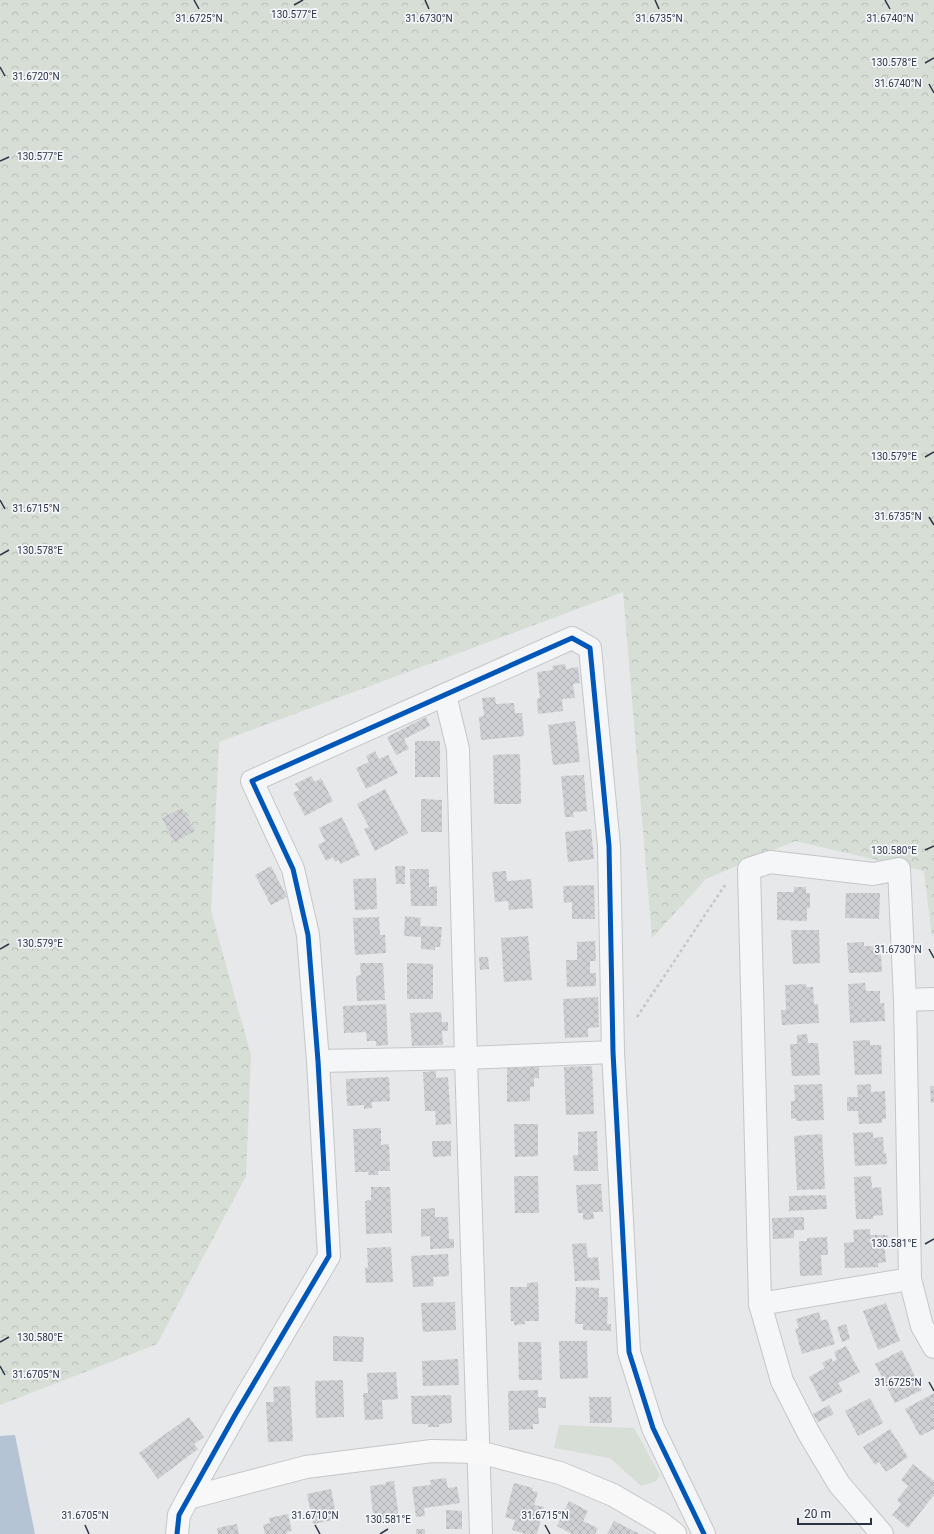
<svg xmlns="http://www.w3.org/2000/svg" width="934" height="1534" viewBox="0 0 934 1534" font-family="Roboto,sans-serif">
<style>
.green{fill:#d6ded6}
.forest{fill:url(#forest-crowns)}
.water{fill:#b4c4d5}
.building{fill:url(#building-cross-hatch)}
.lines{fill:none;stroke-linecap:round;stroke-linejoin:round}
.street-casing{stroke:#c4c6c8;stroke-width:24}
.secondary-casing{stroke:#c4c6c8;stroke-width:24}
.path{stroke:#c5c6ca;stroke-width:2.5;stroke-dasharray:3 3;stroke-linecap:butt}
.street{stroke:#f5f6f7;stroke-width:22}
.secondary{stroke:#f8f8f8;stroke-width:22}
.cycleway-casing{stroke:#f4f6f9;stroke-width:8}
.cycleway{stroke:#0057b8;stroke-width:5}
.ticks{fill:none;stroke:#2b3445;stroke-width:1.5}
.ticks-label{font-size:10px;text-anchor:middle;fill:#2b3445;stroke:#f4f6f9;stroke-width:3.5;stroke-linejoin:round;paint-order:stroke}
</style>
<defs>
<pattern id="forest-crowns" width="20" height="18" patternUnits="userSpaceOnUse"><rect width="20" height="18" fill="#d6ded6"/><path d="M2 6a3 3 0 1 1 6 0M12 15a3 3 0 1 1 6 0" fill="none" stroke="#b8bfb9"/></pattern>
<pattern id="building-cross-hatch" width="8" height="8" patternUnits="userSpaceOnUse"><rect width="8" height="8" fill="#ced0d3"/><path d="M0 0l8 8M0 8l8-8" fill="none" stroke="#b1b3b6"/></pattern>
</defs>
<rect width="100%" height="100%" fill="#e6e8ea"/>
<path class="green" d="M559 1425 634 1428 660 1475 656 1481 641 1486 610 1458 554 1448Z"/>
<path class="forest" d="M0 0H934V933L932 937 924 871 795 841 706 879 652 938 623 592 219 742 211 911 251 1055 246 1176 157 1344 0 1405Z"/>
<path class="water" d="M15 1435 35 1534H0V1436Z"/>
<g class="building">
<path d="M565 664 566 669 578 667 580 683 573 684 575 698 562 699 563 711 538 714 537 699 540 698 537 672 553 670 552 666Z"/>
<path d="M495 697 496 704 514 703 515 713H522L524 736 481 740 479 717 484 716 482 698Z"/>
<path d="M426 717 430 726 404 739 409 749 396 755 387 737Z"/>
<path d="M575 721 580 762 553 765 548 725Z"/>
<rect x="415" y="741" width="25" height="36"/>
<path d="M375 751 379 759 388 755 398 773 366 789 356 768 369 762 366 756Z"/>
<path d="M520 754 521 804H494L493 755Z"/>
<path d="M584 775 587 811 573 812 574 817H565L561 776Z"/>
<path d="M311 776 315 782 321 778 333 801 305 816 293 793 299 790 295 784Z"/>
<path d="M385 789 408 833 375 851 364 829 369 827 357 804Z"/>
<path d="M421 799 442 800V832H421Z"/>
<path d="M182 808 195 831 174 842 162 818Z"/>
<path d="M342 817 360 855 340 864 339 860 335 862 333 857 326 861 318 845 325 841 319 828Z"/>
<path d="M591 829 594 859 568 862 565 832Z"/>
<path d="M271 866 287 897 271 905 255 875Z"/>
<path d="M395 866H405V884H396Z"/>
<path d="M410 869H429V887L437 886V906H411Z"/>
<path d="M506 871 507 881 531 879 533 908 509 910 508 901 495 902 492 872Z"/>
<path d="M376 878 377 909 355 910 353 879Z"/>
<path d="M594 885 595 919H572V902L564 903 563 886Z"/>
<path d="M794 887H806V893H810V908H807V921L777 920V892H794Z"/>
<path d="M846 893H880L879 919 845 918Z"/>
<path d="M405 916 421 918 420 926 442 927 440 947H435V950L421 949V937L404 936Z"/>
<path d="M379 917 380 935H385L386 953 355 955 353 918Z"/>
<path d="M791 930H819L820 963 793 964Z"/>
<path d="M528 936 532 980 504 982 501 938Z"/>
<path d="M595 941 596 961H590V973H596V986L567 987 566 960H577V942Z"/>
<path d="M864 942V946H878L879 954 881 955 882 972 849 973 847 943Z"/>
<path d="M479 957H488L489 969 480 970Z"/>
<path d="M360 963H383L385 1000 357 1001 356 976 361 975Z"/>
<path d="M407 963 433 964V999H407Z"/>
<path d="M865 983 866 991H880V1003H884L885 1021 850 1023 848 984Z"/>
<path d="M806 984V987H813L814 1004H818L819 1023 782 1025 781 1010H786L785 985Z"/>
<path d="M598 997 599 1027 588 1028V1037L565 1038 563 999Z"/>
<path d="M386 1004 388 1045 376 1046V1041H367L366 1032 344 1033 343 1006Z"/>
<path d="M441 1012 442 1022H448V1031H442L443 1045 412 1046 410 1013Z"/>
<path d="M807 1034 808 1043H818L820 1075 792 1076 790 1044H797V1035Z"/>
<path d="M870 1040V1045H881L882 1074 855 1075 853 1041Z"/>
<path d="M531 1065H539V1078H534V1087H530V1101L507 1102V1068L532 1067Z"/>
<path d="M592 1066 594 1114 566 1115 564 1067Z"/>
<path d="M436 1071V1078L448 1077 451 1124 436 1125 435 1111H425L423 1072Z"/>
<path d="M389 1077 390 1101 372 1102V1108L364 1109V1105L347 1106 346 1079Z"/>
<path d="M822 1084 824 1120 796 1121V1118L791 1119V1101H795L794 1085Z"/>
<path d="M871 1084V1092L885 1091 886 1119H882V1123L859 1124 858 1111H847V1097H858L857 1085Z"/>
<path d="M930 1086H934V1102L931 1103Z"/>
<path d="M514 1124H538V1156L515 1157Z"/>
<path d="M381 1128V1145L389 1144 390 1171H378V1175H368V1172H355L353 1129Z"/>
<path d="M597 1131 598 1171H574L573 1155H578V1132Z"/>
<path d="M873 1132V1138L883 1137 884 1154 886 1153 887 1164 855 1166 853 1133Z"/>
<path d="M822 1134 825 1189 797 1190 794 1136Z"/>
<path d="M432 1141H451V1156L433 1157Z"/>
<path d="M514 1176H538L539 1213H515Z"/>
<path d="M871 1176 872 1188 881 1187 883 1215 873 1216V1219H856L854 1177Z"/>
<path d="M601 1184 603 1212H593L594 1219 583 1220V1213H578L576 1185Z"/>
<path d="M371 1187H390L392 1233 366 1234 365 1201 371 1200Z"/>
<path d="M826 1195 827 1209 789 1211V1196Z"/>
<path d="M435 1208V1217H448L449 1239H454V1248L430 1249V1236L421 1237V1209Z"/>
<path d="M804 1217V1230H794V1238L773 1239 772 1218Z"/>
<path d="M870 1229V1235H888V1242H884L886 1262 878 1263V1267L845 1268 844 1243 854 1242 853 1230Z"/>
<path d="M827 1237 828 1255H821L822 1275 800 1276 799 1241H807V1238Z"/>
<path d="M586 1243 588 1258 598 1257 600 1280 575 1281 572 1244Z"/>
<path d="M391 1247 393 1282 366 1283 365 1268 368 1267 367 1248Z"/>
<path d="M448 1254 449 1276 433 1277 434 1286 413 1287 411 1256Z"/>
<path d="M538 1282 539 1321H525V1324L514 1325V1321H511L510 1287H527V1283Z"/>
<path d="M576 1287 599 1288V1297H608L607 1324H611V1331L583 1330V1324H575Z"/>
<path d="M455 1302 456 1330 423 1332 421 1303Z"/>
<path d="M886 1303 900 1341 878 1350 863 1311Z"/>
<path d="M819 1312 821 1321 827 1319 835 1344 802 1354 795 1329 799 1328 796 1319Z"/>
<path d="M846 1324 850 1339 842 1342 837 1327Z"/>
<path d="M333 1336 364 1337 363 1362 333 1361Z"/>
<path d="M559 1341H587L588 1378 560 1379Z"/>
<path d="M518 1342H541L542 1380H519Z"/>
<path d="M846 1346 860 1372 838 1383 843 1391 822 1402 809 1377 825 1368 822 1363 831 1358 833 1362 837 1359 834 1352Z"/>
<path d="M902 1350 922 1390 895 1403 875 1364Z"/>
<path d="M458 1359 459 1385 423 1386 422 1361Z"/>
<path d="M396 1372 398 1399 382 1400 383 1419 365 1420 363 1393H368L367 1373Z"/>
<path d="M343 1380 344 1417 316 1418 315 1381Z"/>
<path d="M290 1386 293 1441 268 1442 266 1402H274L273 1387Z"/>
<path d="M538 1390V1397H546V1408H538L539 1424H533V1429L509 1430 508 1391Z"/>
<path d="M934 1393V1429L920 1436 905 1409Z"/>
<path d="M451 1395 452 1423 439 1424V1427H428V1424H412L411 1396Z"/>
<path d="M589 1397H611L612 1423H590Z"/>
<path d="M870 1398 883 1423 858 1436 845 1411Z"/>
<path d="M829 1405 834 1414 818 1422 813 1414Z"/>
<path d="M189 1417 204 1437 194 1444 198 1449 158 1479 139 1453Z"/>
<path d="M890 1429 908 1457 886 1472 879 1462 875 1465 863 1447Z"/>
<path d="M913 1464 934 1481V1495L908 1528 892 1515 901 1504 897 1500 908 1486 901 1480Z"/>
<path d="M446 1478 448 1488 457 1487 460 1503 424 1508 425 1516 416 1517 412 1487 431 1485 430 1480Z"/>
<path d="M394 1481 399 1519 386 1521V1519L378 1520V1513L373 1514 370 1486 386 1484 385 1482Z"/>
<path d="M514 1483 533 1488 532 1491 538 1492 534 1505 544 1507 537 1534H526L512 1530 515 1520 505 1517Z"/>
<path d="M331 1489 337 1519 313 1524 307 1494Z"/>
<path d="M569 1501 588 1511 583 1521 598 1528 595 1534H572L557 1526Z"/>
<path d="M446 1510 462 1511V1529H446Z"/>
<path d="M288 1514 292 1531 287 1532V1534H265L263 1525 270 1523 269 1518Z"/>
<path d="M614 1521 640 1534H607Z"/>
<path d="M237 1524 239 1534H218L217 1528Z"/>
<rect x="416" y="1529" width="9" height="5"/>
</g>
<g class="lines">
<g class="street-casing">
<g id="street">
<path d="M445 695 458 749 466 1058 481 1534"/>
<path d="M905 1000 934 999"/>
<path d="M318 1061 466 1058 613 1052"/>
<path d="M760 1304 910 1279"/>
<path d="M188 1498 235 1415 329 1256 318 1061 308 935 293 869 252 781 572 638 590 648 609 846 613 1052 629 1352 653 1428 704 1534"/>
<path d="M882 1534 839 1484 808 1432 782 1381 760 1304 749 869 770 862 873 874 899 869 905 1000 910 1279 922 1326 934 1347"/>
</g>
</g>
<g class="secondary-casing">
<path id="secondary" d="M177 1534 179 1515 188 1498 306 1467 432 1451 479 1452 560 1473 613 1495 661 1523 675 1534"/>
</g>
<path class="path" d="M637 1017 725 885"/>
<use href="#street" class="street"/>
<use href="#secondary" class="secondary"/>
<g class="cycleway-casing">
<path id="cycleway" d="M177 1534 179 1515 235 1415 329 1256 318 1061 308 935 293 869 252 781 572 638 590 648 609 846 613 1052 629 1352 653 1428 704 1534"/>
</g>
<use href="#cycleway" class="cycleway"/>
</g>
<path class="ticks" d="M194 0 199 9M425 0 429 9M655 0 659 9M885 0 890 9M294 5 303 0M925 63 934 58M0 67 5 76M929 84 934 93M0 161 9 157M925 457 934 452M0 500 5 509M929 517 934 525M0 555 9 550M925 850 934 846M0 949 9 944M929 949 934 958M925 1244 934 1239M0 1342 9 1337M0 1366 5 1375M929 1382 934 1391M85 1525 89 1534M315 1525 320 1534M545 1525 550 1534M380 1534 388 1529"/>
<g class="ticks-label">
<text x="294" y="18">130.577°E</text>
<text x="199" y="22">31.6725°N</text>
<text x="429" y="22">31.6730°N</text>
<text x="659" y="22">31.6735°N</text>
<text x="890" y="22">31.6740°N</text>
<text x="894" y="66">130.578°E</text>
<text x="36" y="80">31.6720°N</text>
<text x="898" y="87">31.6740°N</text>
<text x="40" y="160">130.577°E</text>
<text x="894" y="460">130.579°E</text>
<text x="36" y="512">31.6715°N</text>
<text x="898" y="520">31.6735°N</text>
<text x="40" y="554">130.578°E</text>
<text x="894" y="854">130.580°E</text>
<text x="40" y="947">130.579°E</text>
<text x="898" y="953">31.6730°N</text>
<text x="894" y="1247">130.581°E</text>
<text x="40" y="1341">130.580°E</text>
<text x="36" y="1378">31.6705°N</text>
<text x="898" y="1386">31.6725°N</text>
<text x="85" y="1519">31.6705°N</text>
<text x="315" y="1519">31.6710°N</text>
<text x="545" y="1519">31.6715°N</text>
<text x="388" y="1523">130.581°E</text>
</g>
<path d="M798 1518v6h73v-6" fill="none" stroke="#2b3445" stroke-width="2"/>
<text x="804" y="1518" font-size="12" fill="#2b3445" stroke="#f4f6f9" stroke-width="3" paint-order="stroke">20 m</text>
</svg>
